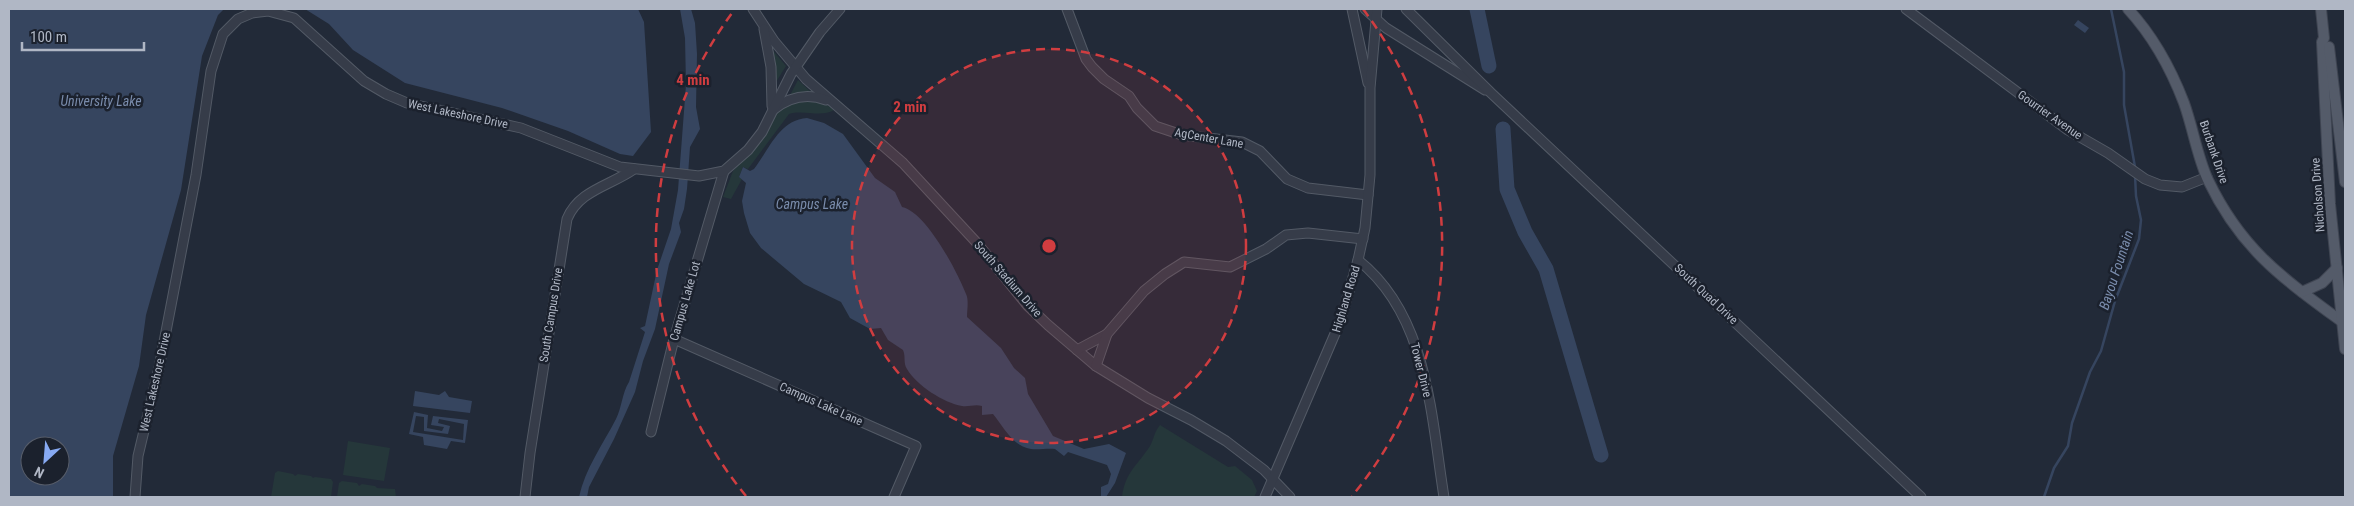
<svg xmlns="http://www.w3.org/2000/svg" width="2354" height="506" viewBox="0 0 2354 506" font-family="'Roboto Condensed',sans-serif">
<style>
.green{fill:#25373a}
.water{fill:#36455f;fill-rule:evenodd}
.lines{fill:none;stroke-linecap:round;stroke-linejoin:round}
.stream{stroke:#36455f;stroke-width:2.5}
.river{stroke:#36455f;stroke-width:15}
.minor-casing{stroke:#535a66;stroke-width:11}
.major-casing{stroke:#3f4552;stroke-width:12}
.minor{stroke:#363c49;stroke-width:9}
.major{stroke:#545b69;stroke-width:10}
.ring{fill:none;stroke:#d03d40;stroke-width:2.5;stroke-dasharray:9 6}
.labels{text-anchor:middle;stroke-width:5;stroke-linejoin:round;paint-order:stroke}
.street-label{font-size:12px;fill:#b0b7c5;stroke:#1b212d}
.water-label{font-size:14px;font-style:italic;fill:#7a8cac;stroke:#1b212d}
.centre{fill:#d03d40;stroke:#1b212d;stroke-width:2.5}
.ring-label{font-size:15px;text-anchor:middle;font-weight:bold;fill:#d03d40;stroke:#1b212d;stroke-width:5;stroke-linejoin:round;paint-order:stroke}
</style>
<rect width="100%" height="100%" fill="#222a38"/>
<g class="green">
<path d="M771 48 786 66 776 82Z"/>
<path d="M798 80 812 93 789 97Z"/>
<path d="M801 99 823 102 834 110C821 118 803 109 789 114L748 169 743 167 739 177 742 179 731 199 723 197 733 171 764 136 777 113 780 109Z"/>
<path d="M1160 425 1228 467 1235 466 1252 480 1257 491 1254 497H1122C1125 472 1138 465 1150 446 1154 439 1154 432 1160 425Z"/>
<path d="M348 441 390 448 384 481 343 475Z"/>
<path d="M278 471 293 474 295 476 298 474 311 476 313 478 315 477 331 479 333 482 331 497H271L275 473Z"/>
<path d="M342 481 357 483 359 486 362 484 375 486 377 488 395 489 396 497H337L339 483Z"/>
</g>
<g class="water">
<path d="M9 9H224L218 15 202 56 181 190 146 315 139 366 113 456V497H9ZM30 446H60V476H30Z"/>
<path d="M305 9H638L644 22 651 132 633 156 620 154 568 131 502 108 405 83 353 50 329 24Z"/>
<path d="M680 9H691L695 23 697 54 696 107 700 129 690 147 687 189 684 209 679 223 681 232 669 264 655 329 643 361 635 392 614 439 589 487 587 497H579C585 469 603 444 616 419 622 407 622 393 629 382L645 332 640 328 645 326 657 270 671 229 678 190 686 85 685 38Z"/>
<path d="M2078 20 2089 28 2085 33 2074 25Z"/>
<path d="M807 118 824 123 843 134 875 178 895 192 902 207C926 212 957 271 966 294 969 300 967 310 967 317L1001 348 1014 368 1025 378 1028 394 1053 436 1084 449 1109 444 1126 453 1115 483 1106 497H1101V487L1108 484 1111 474 1107 465 1068 452 1064 456 1055 449C1048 448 1038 450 1031 449 1012 446 1004 427 993 414L982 415V406C975 404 969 407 962 406 944 403 916 385 907 369 903 363 906 357 903 350L888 340 881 328 870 329 850 318 841 302 804 284 761 248 750 233 744 213 742 201 746 183 739 177 743 167 750 171 754 169C769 150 779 120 807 118Z"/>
<path d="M415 391 439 395 445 391 449 397 472 401 470 413 413 406Z"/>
<path d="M414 412 428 415 427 428 442 431 444 427 431 425 433 416 468 420 465 443 451 441 447 449 424 445 423 437 409 434ZM416 416 424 417V431L448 434 450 426 438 423 439 419 464 424 463 440 413 432Z"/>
</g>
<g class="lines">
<g class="stream">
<path d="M2111 9 2124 72V105L2135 167"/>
<path d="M2044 497 2054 468 2068 446 2072 423 2090 372 2101 351 2115 301 2139 239 2141 220 2136 196 2135 175"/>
</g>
<g class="river">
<path d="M1477 9 1489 66"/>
<path d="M1503 129 1507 189 1525 232 1546 269 1601 455"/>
</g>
<g class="minor-casing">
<g id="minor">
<path d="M753 9 774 41 806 79 903 163 977 243 1028 306 1048 325 1096 366 1148 398 1191 420 1226 441 1264 470 1290 497"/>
<path d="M1067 9 1086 59 1092 67 1104 79 1129 96 1137 108 1155 126 1182 135 1242 142 1260 151 1287 179 1308 188 1368 195"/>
<path d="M1352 9 1368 83"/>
<path d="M1365 9 1386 28 1485 90"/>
<path d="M1406 9 1490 92 1921 497"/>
<path d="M1906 9 2068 130 2108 153 2145 179 2160 185 2182 187 2207 177"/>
<path d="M764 29 771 67 772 106"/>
<path d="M773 110C789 97 807 93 826 100"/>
<path d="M1358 260C1428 315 1431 416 1444 497"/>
<path d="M674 339 916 446 894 497"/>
<path d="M1077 350 1107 334"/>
<path d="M1096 366 1107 334 1144 291 1165 274 1184 262 1230 267 1266 249 1286 235 1308 233 1363 239"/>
<path d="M651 432 674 339 724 171"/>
<path d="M135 497 138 456 159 368 196 175 211 71 223 34 238 19 252 13 268 11 294 18 364 81 386 94 407 103 521 128 620 167 699 176 724 171 748 150 762 132 791 74 820 32 840 9"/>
<path d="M525 497 530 453 567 219C579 190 610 186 634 169"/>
<path d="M1265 497 1340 322 1358 260 1365 228 1370 175V88L1377 9"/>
</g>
</g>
<g class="major-casing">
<g id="major">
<path d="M2128 9C2153 36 2171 69 2184 103 2193 128 2197 156 2208 180 2242 251 2284 279 2345 324"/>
<path d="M2321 9 2324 38 2322 42 2330 204 2345 349"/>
<path d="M2329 47 2345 182"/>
<path d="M2302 292 2322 283 2337 268"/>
</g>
</g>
<use href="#minor" class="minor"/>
<use href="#major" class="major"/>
</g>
<circle cx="1049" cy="246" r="197" fill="#d03d40" fill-opacity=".12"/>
<g class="ring">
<circle cx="1049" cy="246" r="197"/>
<path d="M746 496A393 393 0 0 1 735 9M1363 9A393 393 0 0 1 1352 496"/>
</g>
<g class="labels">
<g class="street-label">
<text transform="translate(458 114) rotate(12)" y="4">West Lakeshore Drive</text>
<text transform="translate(2050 115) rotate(35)" y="4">Gourrier Avenue</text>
<text transform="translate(1209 138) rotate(10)" y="4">AgCenter Lane</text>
<text transform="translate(2214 152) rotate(71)" y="4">Burbank Drive</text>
<text transform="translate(2318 195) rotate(-94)" y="4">Nicholson Drive</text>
<text transform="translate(1008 279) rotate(49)" y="4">South Stadium Drive</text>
<text transform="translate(1706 294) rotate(43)" y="4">South Quad Drive</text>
<text transform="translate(1346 299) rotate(-73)" y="4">Highland Road</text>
<text transform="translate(685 301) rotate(-74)" y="4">Campus Lake Lot</text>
<text transform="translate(551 315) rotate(-81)" y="4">South Campus Drive</text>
<text transform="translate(1421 370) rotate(76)" y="4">Tower Drive</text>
<text transform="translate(155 382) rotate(-77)" y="4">West Lakeshore Drive</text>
<text transform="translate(821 404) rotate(24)" y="4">Campus Lake Lane</text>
</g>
<g class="water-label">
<text x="101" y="106">University Lake</text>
<text x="812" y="209">Campus Lake</text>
<text transform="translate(2116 270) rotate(-72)" y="5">Bayou Fountain</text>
</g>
</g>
<circle cx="1049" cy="246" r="8" class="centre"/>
<g class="ring-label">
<text x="693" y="85">4 min</text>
<text x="910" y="112">2 min</text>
</g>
<rect width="2354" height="506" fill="none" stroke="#b0b7c5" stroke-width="20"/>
<g transform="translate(45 461) rotate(206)"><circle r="24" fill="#1b212d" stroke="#575d6a"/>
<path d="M0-4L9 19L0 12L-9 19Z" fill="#87aaf3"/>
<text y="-8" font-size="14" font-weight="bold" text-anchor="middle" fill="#b0b7c5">N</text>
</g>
<path d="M22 42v8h122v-8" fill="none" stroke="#b0b7c5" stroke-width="2.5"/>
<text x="30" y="42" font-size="15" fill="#b0b7c5" stroke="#1b212d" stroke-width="4" paint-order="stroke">100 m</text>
</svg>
